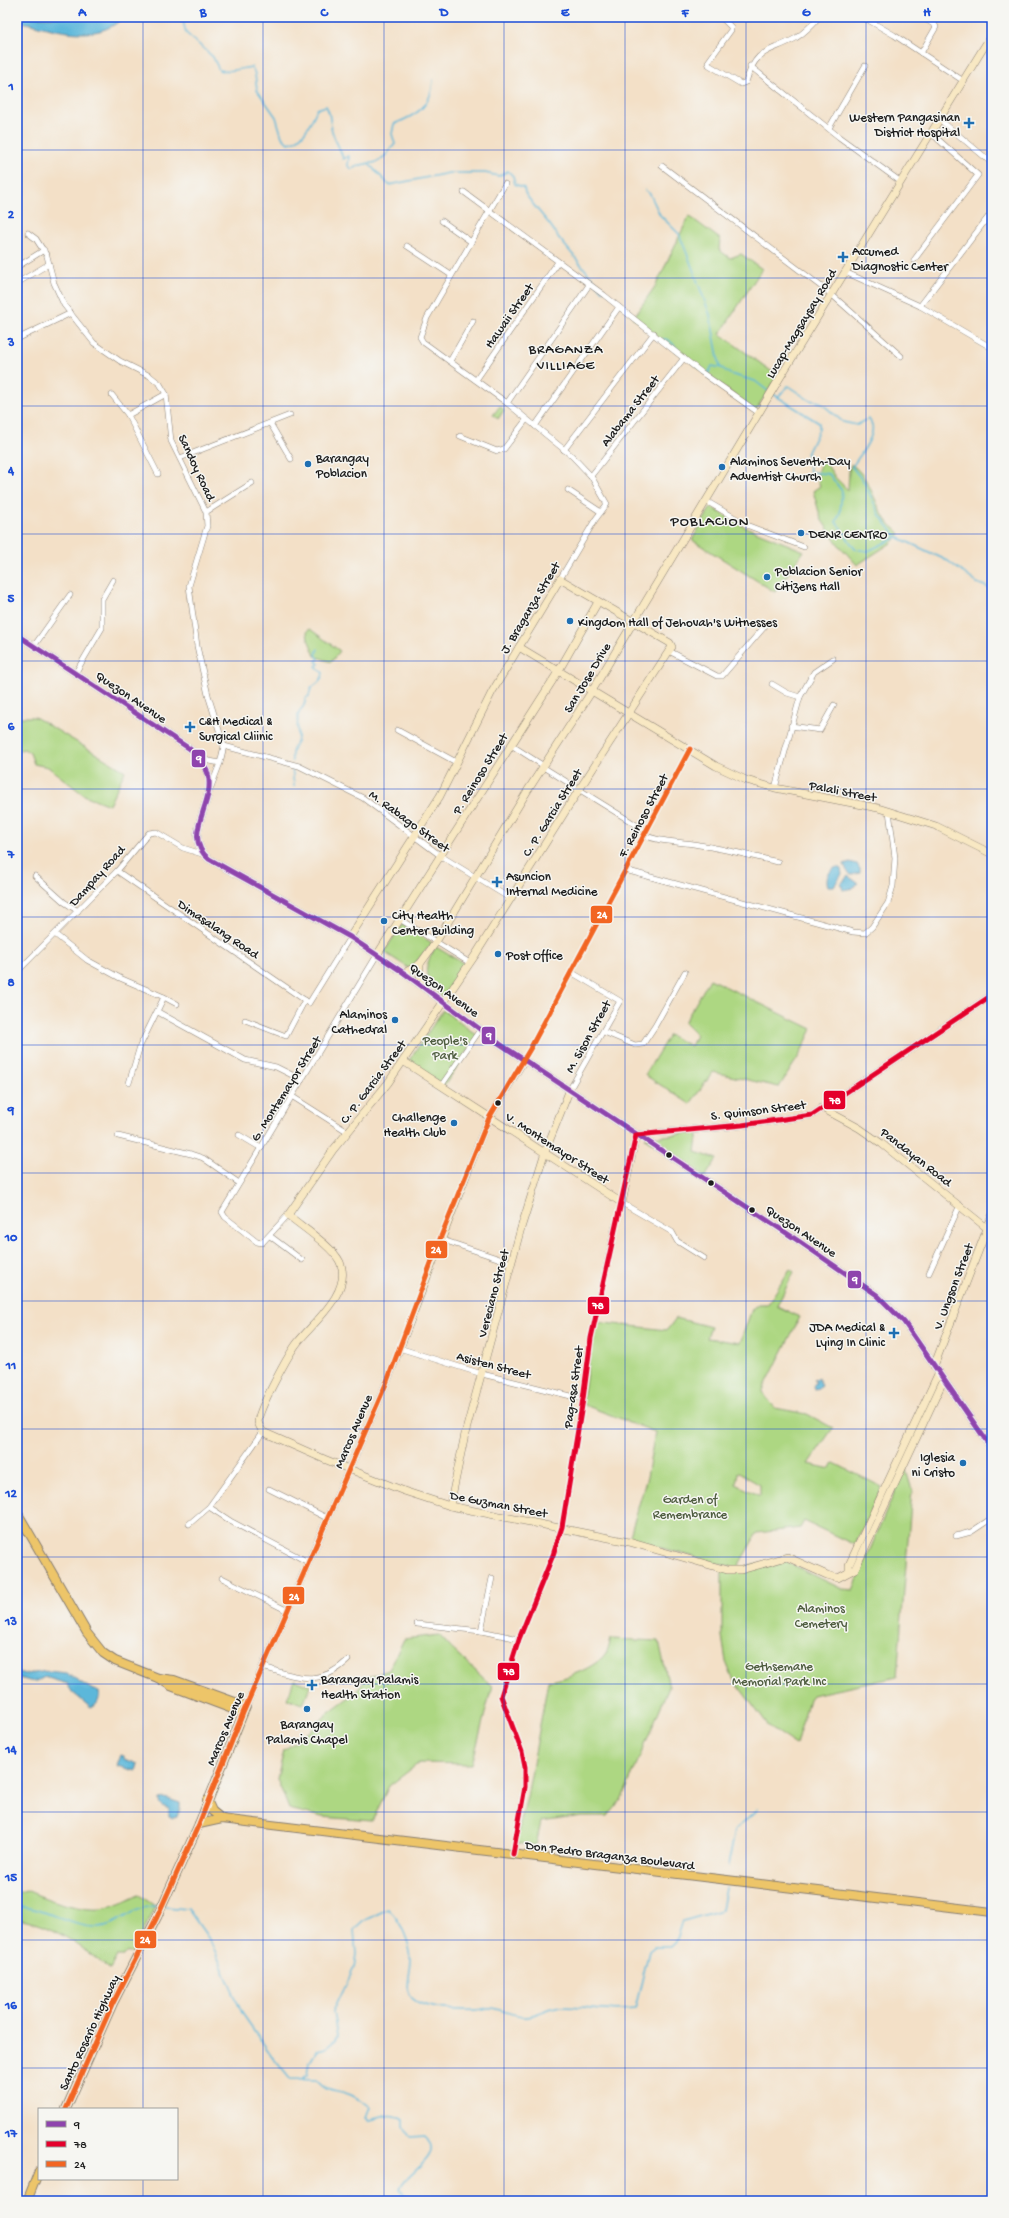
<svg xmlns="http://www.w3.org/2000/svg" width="1009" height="2218" viewBox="0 0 1009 2218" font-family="'Gochi Hand',sans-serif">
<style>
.green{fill:#add782;stroke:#647a4f;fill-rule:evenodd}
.water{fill:#5cb7da;stroke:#3c6a7b}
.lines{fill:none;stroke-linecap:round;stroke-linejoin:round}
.stream{stroke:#5cb7da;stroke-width:1.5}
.street-casing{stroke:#887e72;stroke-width:6}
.secondary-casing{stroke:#887e72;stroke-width:8}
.primary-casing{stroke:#887e72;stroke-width:10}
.street{stroke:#fff;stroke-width:5}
.secondary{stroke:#f8e8c3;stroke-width:7}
.primary{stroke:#edc569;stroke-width:8}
.bus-1-casing{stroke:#f6f6f2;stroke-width:8}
.bus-2-casing{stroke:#f6f6f2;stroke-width:8}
.bus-3-casing{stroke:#f6f6f2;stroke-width:8}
.bus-1{stroke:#8e44ad;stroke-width:5}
.bus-2{stroke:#e4002b;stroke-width:5}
.bus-3{stroke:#f26522;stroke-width:5}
.grid{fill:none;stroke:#1d4ed8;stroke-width:1;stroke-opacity:0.55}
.poi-dot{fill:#1f6fb2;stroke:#f6f6f2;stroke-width:1.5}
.bus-dot{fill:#1c1c1c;stroke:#f6f6f2;stroke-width:1.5}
.labels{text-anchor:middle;stroke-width:3;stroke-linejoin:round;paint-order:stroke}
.poi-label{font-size:13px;fill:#1c1c1c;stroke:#f6f6f2;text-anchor:start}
.street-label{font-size:13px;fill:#1c1c1c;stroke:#f6f6f2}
.park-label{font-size:13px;fill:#4f5d40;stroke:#f6f6f2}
.neighbourhood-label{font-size:14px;letter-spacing:1px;fill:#1c1c1c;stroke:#f6f6f2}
.quarter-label{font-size:15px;letter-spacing:1px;fill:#1c1c1c;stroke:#f6f6f2}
.line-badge{stroke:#f6f6f2;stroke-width:1.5}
.badge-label{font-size:11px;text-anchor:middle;font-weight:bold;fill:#fff}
.neatline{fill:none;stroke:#1d4ed8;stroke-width:1.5}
.grid-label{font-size:13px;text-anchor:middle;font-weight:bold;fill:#1d4ed8}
</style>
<rect width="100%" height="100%" fill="#f6f6f2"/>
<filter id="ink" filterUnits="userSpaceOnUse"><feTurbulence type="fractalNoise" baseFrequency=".025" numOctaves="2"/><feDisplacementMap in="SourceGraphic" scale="8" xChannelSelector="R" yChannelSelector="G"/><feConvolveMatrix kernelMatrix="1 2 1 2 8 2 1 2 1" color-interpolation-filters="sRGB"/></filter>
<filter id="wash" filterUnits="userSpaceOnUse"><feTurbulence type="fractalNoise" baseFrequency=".012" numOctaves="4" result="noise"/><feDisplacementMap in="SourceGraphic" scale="16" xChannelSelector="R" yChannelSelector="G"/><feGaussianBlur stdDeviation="0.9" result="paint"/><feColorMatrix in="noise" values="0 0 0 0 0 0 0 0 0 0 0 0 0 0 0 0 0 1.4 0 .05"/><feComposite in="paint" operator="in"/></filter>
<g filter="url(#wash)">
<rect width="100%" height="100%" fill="#f3e0c7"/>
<g class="green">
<path d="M689 216 720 239 719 250 730 258 741 254 762 269 720 334 778 376 755 411 633 318 656 285Z"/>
<path d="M500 406 504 410 498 419 493 415Z"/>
<path d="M824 460 835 477 848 490 849 471 851 464C870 477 873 500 885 519 889 525 896 528 900 534L891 543 857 565 838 544 821 519 813 491 820 486C816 475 816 469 824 460Z"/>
<path d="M711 507 745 527 804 551 775 592 692 540Z"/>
<path d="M310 629 340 651 331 662 315 656 308 639 307 631Z"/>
<path d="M17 717H35L125 771 109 805 84 795 48 767 34 764 30 753 24 749 17 751Z"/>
<path d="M402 924 432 943 410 969 384 952Z"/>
<path d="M436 947 466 965 443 998C424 978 421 971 436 947Z"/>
<path d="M710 979 812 1029 799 1056 779 1087 713 1072 690 1104 645 1075 669 1035 691 1046 696 1035 684 1023Z"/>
<path d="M443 1010 478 1036 444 1086 408 1062Z"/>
<path d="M698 1132 695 1152 717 1159 705 1177 645 1138Z"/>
<path d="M790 1269 794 1272 777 1306 800 1317 762 1392 775 1408 807 1414 833 1428 808 1464 831 1469 834 1463 882 1487 855 1545 804 1521 800 1528 757 1533 737 1568H734L629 1539 647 1477 655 1432 582 1404 595 1322 667 1330 676 1318 711 1327 707 1338 740 1343 752 1309 758 1304H768ZM738 1472 760 1485V1496L736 1484Z"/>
<path d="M905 1467 912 1490 897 1677 812 1695 809 1699 796 1745 769 1727 733 1679 726 1662 722 1636V1571L783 1560 842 1589 853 1590Z"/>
<path d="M439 1635 452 1649 492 1686 472 1764 419 1763 389 1786 372 1821 322 1817 289 1809 277 1779 284 1750 312 1730 329 1712 356 1692 368 1677 389 1670 404 1639Z"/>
<path d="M611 1639 659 1641 669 1687 622 1799 607 1816H581L541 1822 536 1845 515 1843 527 1797 548 1681C563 1680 597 1667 605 1654 608 1650 610 1644 611 1639Z"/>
<path d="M294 1680 310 1686 303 1704 287 1699Z"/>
<path d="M26 1890C46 1899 79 1911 101 1909 113 1908 128 1900 139 1895L155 1906 133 1954 127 1951 124 1956H117L110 1969C79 1946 57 1926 17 1919V1893Z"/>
</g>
<g class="water">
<path d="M17 17H124C95 46 52 28 17 21Z"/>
<path d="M850 862 857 864 860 869V873L851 875 847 871 844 864Z"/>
<path d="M837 867 841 869 842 874 834 886H828C825 878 829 870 837 867Z"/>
<path d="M848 876 858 883 853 888 843 890 841 884Z"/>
<path d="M818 1378 822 1386 819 1388 814 1389 813 1386 816 1382 814 1380Z"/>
<path d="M48 1671 66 1673 93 1690 99 1691C100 1699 98 1705 91 1708L72 1692 68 1684 51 1679 46 1676C30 1686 33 1680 17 1678V1672L26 1674Z"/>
<path d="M121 1755 124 1756V1759L138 1764 136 1771 117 1766Z"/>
<path d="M165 1798 180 1803V1809L177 1817 173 1818 169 1816V1809C164 1806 160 1807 160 1799Z"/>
</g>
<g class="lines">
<g class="stream">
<path d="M182 17 186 33 213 57 219 70C230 73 241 68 252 67L255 74 257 90 276 117 282 137 288 143C304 141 311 122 317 109L326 106C332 116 329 124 333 134 336 143 341 149 343 159L349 156 348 166 352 169C362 162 366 165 377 162 384 159 390 150 395 144L392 134 394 124C417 115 432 106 433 80"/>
<path d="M368 163 389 185 449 173H485L499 176 508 171 513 176 515 184 524 188 525 193C535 209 550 222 558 237L603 291"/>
<path d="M645 190 650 194 660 215 679 234 688 256 710 315 720 367"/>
<path d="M663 339C671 339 673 345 678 350"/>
<path d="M707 374H708L712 366 722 368 730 374 755 381 768 391"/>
<path d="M773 394 819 423V429L807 454 810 472 829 474 842 491 840 513 836 522 855 549 868 551 897 537 948 561 977 583 992 589"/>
<path d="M778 397 788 386 809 400 820 402 843 422 857 425 868 419C882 430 859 456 852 467L864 482 880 516 897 537"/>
<path d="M292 761C290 748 297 746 298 738 298 730 296 721 299 713 301 707 306 707 305 699L309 696 311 688C318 683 322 681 323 673L316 666 319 664 316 661 319 659 316 655 318 649"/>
<path d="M292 767 294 786"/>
<path d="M728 1866 735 1830 757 1809"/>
<path d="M17 1907C45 1906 69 1928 98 1927 120 1926 135 1904 158 1906"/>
<path d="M165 1907 188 1909 211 1942 242 2013 274 2059 290 2079 317 2080C330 2094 335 2088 351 2095 358 2098 363 2104 370 2108L366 2118 370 2120C383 2118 390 2111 404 2120V2126L410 2137 425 2136C446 2157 407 2171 400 2189L406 2195 422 2201"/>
<path d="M300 2080 308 2075 310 2062 317 2050 326 2048 333 2042 337 2036 333 2011 354 1968 356 1954 354 1930 365 1920 388 1909C401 1920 410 1943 411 1960 411 1971 406 1983 409 1993 414 2010 462 2011 477 2010 482 2010 487 2007 492 2008 503 2010 516 2017 527 2016 539 2015 551 2006 562 2006 586 2006 611 2012 635 2009L649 1951 654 1947H671L676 1942 683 1921 722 1910 726 1887"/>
</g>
</g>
</g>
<g filter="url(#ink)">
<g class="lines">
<g class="street-casing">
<g id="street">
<path d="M721 17 731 27V30L708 62 709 65 741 84 746 82C756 47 769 53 796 38 805 32 812 25 819 17"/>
<path d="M863 17 894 35 962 80"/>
<path d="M921 53 936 27 935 25 922 17"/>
<path d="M750 66 839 137 901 182"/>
<path d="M939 119 992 163"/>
<path d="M829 128 865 66"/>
<path d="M662 166 831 294 901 356"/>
<path d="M505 184 427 318 420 337 423 342 507 403 572 456 591 476 607 504 595 520 560 579"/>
<path d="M464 192 604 295 701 372 759 413"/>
<path d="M442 221 470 241"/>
<path d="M28 233 36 239 47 256 54 283 64 305 94 343 120 361 150 376 160 384 166 394 171 441 206 512 207 526 189 586 197 646 208 695 224 746 220 763 211 787"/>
<path d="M407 246 451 275"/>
<path d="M914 260 978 175 931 133"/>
<path d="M17 267 44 250"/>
<path d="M845 272 920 306 992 348"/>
<path d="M17 283 49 264"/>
<path d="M920 306 992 212"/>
<path d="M17 339 71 313"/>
<path d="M450 361 473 321"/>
<path d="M476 380 558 262"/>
<path d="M112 395 128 415 158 474"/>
<path d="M507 403 589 285"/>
<path d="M128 415 166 394"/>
<path d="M270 423 291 459"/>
<path d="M535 426 619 307"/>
<path d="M460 436 497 451 504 449 526 420"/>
<path d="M564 450 654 333"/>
<path d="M180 458 290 415"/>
<path d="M591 476 684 358"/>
<path d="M568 490 601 512"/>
<path d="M706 501 749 526 804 547"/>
<path d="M206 512 252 483"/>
<path d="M34 646 70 595"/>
<path d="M669 651 717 676H722L765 626"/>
<path d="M76 672 102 628V599L113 580"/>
<path d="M772 684 787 693 800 697"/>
<path d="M791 726 820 730 834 705"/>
<path d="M397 730 456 762"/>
<path d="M511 745 544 766"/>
<path d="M224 746 299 766 363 798 441 856 511 899"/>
<path d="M199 759 220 763"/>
<path d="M543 767 646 831"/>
<path d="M775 788 800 697 814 672 833 659"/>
<path d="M644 835C661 843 680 841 699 845 725 849 751 856 778 862"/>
<path d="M625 870 853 932 865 933 872 927 888 903 893 886 895 858 889 811"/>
<path d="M117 871 309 1003 350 937"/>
<path d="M35 876 64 902 78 911"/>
<path d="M401 920 470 963"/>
<path d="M56 935 87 960 120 978 164 997 140 1046 129 1083"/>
<path d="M17 972 117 871 149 833 156 832 183 848 202 854"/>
<path d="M164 997 177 1004"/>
<path d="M158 1012 245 1060 276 1067 302 1080"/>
<path d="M245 1020 286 1036 305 1000"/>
<path d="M604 1032 635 1045 643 1044 655 1026 685 972"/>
<path d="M524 1060 690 749"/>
<path d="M441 1086 480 1030"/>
<path d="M570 1089 620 1001 571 972"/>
<path d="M293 1097 348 1132"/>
<path d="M239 1135 261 1148"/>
<path d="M118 1136 191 1154 203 1158 239 1183"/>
<path d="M288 1215 262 1243 257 1242 225 1217 222 1212 377 955"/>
<path d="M270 1236 302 1260"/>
<path d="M440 1239 512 1263"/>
<path d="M929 1273 960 1205"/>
<path d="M399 1348 482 1374 583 1399"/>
<path d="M269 1489 327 1518"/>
<path d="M209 1507 232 1522 308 1562"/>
<path d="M189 1524 209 1507 263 1432"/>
<path d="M956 1536 971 1532 992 1518"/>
<path d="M222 1578 288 1611"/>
<path d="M417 1624 481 1631 519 1639"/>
<path d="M481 1631 492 1578"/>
<path d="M263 1667C298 1677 319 1688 348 1660"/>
<path d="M513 1854 525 1787V1767L522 1752 501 1696 519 1639 553 1555 562 1527 583 1399 591 1338 614 1229 622 1203 672 1232 677 1241 704 1258"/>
</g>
</g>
<g class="secondary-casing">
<g id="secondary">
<path d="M17 635 190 749C197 756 205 764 208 774 216 804 180 835 209 859L350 937 404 973 500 1044 800 1242 877 1295 904 1322 992 1449"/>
<path d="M519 647 716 766 746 780 775 788 878 808 936 826 992 854"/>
<path d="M350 937 440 796 492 692 560 579 670 643 672 647 669 651 568 807 476 954 388 1083 333 1150 288 1215C302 1227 332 1246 340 1262 353 1291 313 1323 298 1342 289 1353 259 1409 258 1421 258 1425 261 1428 263 1432L324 1459 404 1491 450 1506 629 1542 727 1570H741L787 1557 827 1575 838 1578 855 1569 944 1379"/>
<path d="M377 955 558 672 598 602"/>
<path d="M420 964V975L424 987"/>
<path d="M404 973 420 964 436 942 528 790 592 691 781 376 992 34"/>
<path d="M403 1061 622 1203 636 1135 742 1125 812 1115 992 995"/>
<path d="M822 1108 859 1128 882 1144 992 1232"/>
<path d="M934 1366 992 1216"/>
<path d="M450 1506 465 1434 521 1228 545 1152 570 1089"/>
<path d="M849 1571V1565L939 1372"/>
<path d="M246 1706 386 1384 478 1145 489 1118 524 1060"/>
</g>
</g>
<g class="primary-casing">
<g id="primary">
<path d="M17 1512 87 1633 103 1653 115 1661 158 1678 171 1686 243 1713"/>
<path d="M207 1800 212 1811 222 1819"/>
<path d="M199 1824 222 1819 992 1912"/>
<path d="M66 2109 113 2003 157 1917 199 1824 246 1706 174 1680 158 1678"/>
<path d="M27 2201 39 2171"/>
</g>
</g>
<use href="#street" class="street"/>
<use href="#secondary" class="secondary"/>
<use href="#primary" class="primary"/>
<g class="bus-1-casing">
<path id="bus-1" d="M17 635 190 749C197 756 205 764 208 774 216 804 180 835 209 859L350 937 404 973 500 1044 800 1242 877 1295 904 1322 992 1449"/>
</g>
<g class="bus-2-casing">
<path id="bus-2" d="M513 1854 525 1787V1767L522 1752 501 1696 519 1639 553 1555 562 1527 583 1399 591 1338 636 1135 742 1125 812 1115 992 995"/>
</g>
<g class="bus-3-casing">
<path id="bus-3" d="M66 2109 113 2003 157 1917 199 1824 243 1713 386 1384 440 1239 489 1118 530 1049 690 749"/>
</g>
<use href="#bus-1" class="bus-1"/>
<use href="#bus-2" class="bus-2"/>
<use href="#bus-3" class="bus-3"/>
</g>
</g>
<path class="grid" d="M143 17V2109M263 17V2201M384 17V2201M504 17V2201M625 17V2201M746 17V2201M866 17V2201M17 150H992M17 278H992M17 406H992M17 534H992M17 661H992M17 789H992M17 917H992M17 1045H992M17 1173H992M17 1301H992M17 1429H992M17 1557H992M17 1684H992M17 1812H992M17 1940H992M17 2068H992M143 2179V2201"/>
<g class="poi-dot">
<path d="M967 117h4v4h4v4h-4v4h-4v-4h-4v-4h4z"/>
<path d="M841 251h4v4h4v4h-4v4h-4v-4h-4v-4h4z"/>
<circle cx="308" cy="464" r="4"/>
<circle cx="722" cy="467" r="4"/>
<circle cx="801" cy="533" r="4"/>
<circle cx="767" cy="577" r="4"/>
<circle cx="570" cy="621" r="4"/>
<path d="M188 721h4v4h4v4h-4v4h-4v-4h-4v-4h4z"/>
<path d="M495 876h4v4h4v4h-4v4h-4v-4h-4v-4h4z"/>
<circle cx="384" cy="921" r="4"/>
<circle cx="498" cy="954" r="4"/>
<circle cx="395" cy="1020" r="4"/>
<circle cx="454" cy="1123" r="4"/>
<path d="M892 1327h4v4h4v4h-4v4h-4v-4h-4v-4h4z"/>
<circle cx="963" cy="1463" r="4"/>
<path d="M310 1679h4v4h4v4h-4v4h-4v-4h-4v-4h4z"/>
<circle cx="307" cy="1709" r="4"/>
</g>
<g class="bus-dot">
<circle cx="498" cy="1103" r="3.5"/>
<circle cx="669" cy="1155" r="3.5"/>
<circle cx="711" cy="1183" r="3.5"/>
<circle cx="752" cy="1210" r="3.5"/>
</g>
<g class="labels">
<g class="poi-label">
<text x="960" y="121" text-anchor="end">Western Pangasinan<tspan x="960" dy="15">District Hospital</tspan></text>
<text x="852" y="255">Accumed<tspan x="852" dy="15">Diagnostic Center</tspan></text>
<text x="316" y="462">Barangay<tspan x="316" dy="15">Poblacion</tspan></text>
<text x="730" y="465">Alaminos Seventh-Day<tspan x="730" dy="15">Adventist Church</tspan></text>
<text x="809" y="538">DENR CENTRO</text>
<text x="775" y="575">Poblacion Senior<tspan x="775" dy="15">Citizens Hall</tspan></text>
<text x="578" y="626">Kingdom Hall of Jehovah's Witnesses</text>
<text x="199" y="725">C&amp;H Medical &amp;<tspan x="199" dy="15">Surgical Cliinic</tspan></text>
<text x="506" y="880">Asuncion<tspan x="506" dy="15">Internal Medicine</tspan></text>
<text x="392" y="919">City Health<tspan x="392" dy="15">Center Building</tspan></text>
<text x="506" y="959">Post Office</text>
<text x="387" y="1018" text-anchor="end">Alaminos<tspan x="387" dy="15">Cathedral</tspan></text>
<text x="446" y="1121" text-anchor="end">Challenge<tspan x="446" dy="15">Health Club</tspan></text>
<text x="885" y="1331" text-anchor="end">JDA Medical &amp;<tspan x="885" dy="15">Lying In Clinic</tspan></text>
<text x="955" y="1461" text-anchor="end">Iglesia<tspan x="955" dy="15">ni Cristo</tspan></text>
<text x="321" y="1683">Barangay Palamis<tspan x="321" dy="15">Health Station</tspan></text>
<text x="307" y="1728" text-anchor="middle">Barangay<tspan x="307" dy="15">Palamis Chapel</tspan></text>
</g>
<g class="street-label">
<text transform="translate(508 315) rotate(-55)" y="5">Hawaii Street</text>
<text transform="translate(800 323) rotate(-59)" y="5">Lucap-Magsaysay Road</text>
<text transform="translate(629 410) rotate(-52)" y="5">Alabama Street</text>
<text transform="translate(198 467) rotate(65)" y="5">Sandoy Road</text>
<text transform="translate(529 607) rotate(-59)" y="5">J. Braganza Street</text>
<text transform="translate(586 677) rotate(-59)" y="5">San Jose Drive</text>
<text transform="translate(132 696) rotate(34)" y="5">Quezon Avenue</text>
<text transform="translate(479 773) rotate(-58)" y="5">P. Reinoso Street</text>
<text transform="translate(843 790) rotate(11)" y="5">Palali Street</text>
<text transform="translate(551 812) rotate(-58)" y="5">C. P. Garcia Street</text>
<text transform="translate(642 815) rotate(-62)" y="5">F. Reinoso Street</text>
<text transform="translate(410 820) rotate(36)" y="5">M. Rabago Street</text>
<text transform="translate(96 875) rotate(-48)" y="5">Dampay Road</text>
<text transform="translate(219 928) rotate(34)" y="5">Dimasalang Road</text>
<text transform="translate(445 989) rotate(36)" y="5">Quezon Avenue</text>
<text transform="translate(587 1036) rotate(-61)" y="5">M. Sison Street</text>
<text transform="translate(372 1081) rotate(-53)" y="5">C. P. Garcia Street</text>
<text transform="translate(285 1088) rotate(-58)" y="5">G. Montemayor Street</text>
<text transform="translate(758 1109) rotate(-7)" y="5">S. Quimson Street</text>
<text transform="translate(558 1147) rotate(33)" y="5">V. Montemayor Street</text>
<text transform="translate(917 1156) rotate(38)" y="5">Pandayan Road</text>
<text transform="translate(802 1230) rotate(34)" y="5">Quezon Avenue</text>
<text transform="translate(952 1286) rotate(-69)" y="5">V. Ungson Street</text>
<text transform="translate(492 1293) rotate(-75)" y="5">Vereciano Street</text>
<text transform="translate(494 1364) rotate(15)" y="5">Asisten Street</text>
<text transform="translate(572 1387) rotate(-82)" y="5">Pag-asa Street</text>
<text transform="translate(352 1431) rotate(-67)" y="5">Marcos Avenue</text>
<text transform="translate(499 1503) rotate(11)" y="5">De Guzman Street</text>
<text transform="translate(224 1728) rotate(-67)" y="5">Marcos Avenue</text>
<text transform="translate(610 1854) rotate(7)" y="5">Don Pedro Braganza Boulevard</text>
<text transform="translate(88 2032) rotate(-65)" y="5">Santo Rosario Highway</text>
</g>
<g class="park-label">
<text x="445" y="1044">People's<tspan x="445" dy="15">Park</tspan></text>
<text x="690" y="1503">Garden of<tspan x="690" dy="15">Remembrance</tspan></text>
<text x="821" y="1612">Alaminos<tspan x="821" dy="15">Cemetery</tspan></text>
<text x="779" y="1670">Gethsemane<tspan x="779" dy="15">Memorial Park Inc</tspan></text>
</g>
<g class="neighbourhood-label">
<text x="566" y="353">BRAGANZA<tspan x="566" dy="16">VILLIAGE</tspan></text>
</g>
<g class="quarter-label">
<text x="710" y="525">POBLACION</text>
</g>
</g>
<g class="line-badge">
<rect x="191" y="749" width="15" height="19" rx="4" fill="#8e44ad"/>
<rect x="590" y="905" width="23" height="19" rx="4" fill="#f26522"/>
<rect x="481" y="1026" width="15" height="19" rx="4" fill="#8e44ad"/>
<rect x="823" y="1090" width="23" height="20" rx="4" fill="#e4002b"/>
<rect x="425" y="1240" width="23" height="19" rx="4" fill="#f26522"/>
<rect x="847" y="1270" width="15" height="19" rx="4" fill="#8e44ad"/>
<rect x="587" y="1296" width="23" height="19" rx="4" fill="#e4002b"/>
<rect x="282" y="1586" width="23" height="19" rx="4" fill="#f26522"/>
<rect x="497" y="1662" width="23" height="19" rx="4" fill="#e4002b"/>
<rect x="134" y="1930" width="23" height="19" rx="4" fill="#f26522"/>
</g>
<g class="badge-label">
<text x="199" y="762">9</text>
<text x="602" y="918">24</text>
<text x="489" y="1039">9</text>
<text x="835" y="1104">78</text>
<text x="436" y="1253">24</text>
<text x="855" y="1283">9</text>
<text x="598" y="1309">78</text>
<text x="294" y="1600">24</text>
<text x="509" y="1675">78</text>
<text x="145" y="1943">24</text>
</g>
<rect width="1009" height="2218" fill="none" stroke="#f6f6f2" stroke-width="44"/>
<rect x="38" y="2108" width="140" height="72" fill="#f6f6f2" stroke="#9f9f9c"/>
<rect x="46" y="2121" width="20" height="6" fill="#8e44ad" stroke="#9f9f9c"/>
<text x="74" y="2128" font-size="12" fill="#1c1c1c">9</text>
<rect x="46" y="2141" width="20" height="6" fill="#e4002b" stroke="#9f9f9c"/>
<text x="74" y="2148" font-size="12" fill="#1c1c1c">78</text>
<rect x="46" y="2161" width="20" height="6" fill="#f26522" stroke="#9f9f9c"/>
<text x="74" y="2168" font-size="12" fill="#1c1c1c">24</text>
<rect x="22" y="22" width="965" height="2174" class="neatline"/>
<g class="grid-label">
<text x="82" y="16">A</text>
<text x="203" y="16">B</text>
<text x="324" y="16">C</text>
<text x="444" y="16">D</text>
<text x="565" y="16">E</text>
<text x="685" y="16">F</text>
<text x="806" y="16">G</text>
<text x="927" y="16">H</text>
<text x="11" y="90">1</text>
<text x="11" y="218">2</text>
<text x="11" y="346">3</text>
<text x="11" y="474">4</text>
<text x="11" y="602">5</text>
<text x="11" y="730">6</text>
<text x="11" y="858">7</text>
<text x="11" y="986">8</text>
<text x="11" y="1114">9</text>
<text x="11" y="1241">10</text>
<text x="11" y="1369">11</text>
<text x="11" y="1497">12</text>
<text x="11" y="1625">13</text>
<text x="11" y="1753">14</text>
<text x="11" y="1881">15</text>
<text x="11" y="2009">16</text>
<text x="11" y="2137">17</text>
</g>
</svg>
